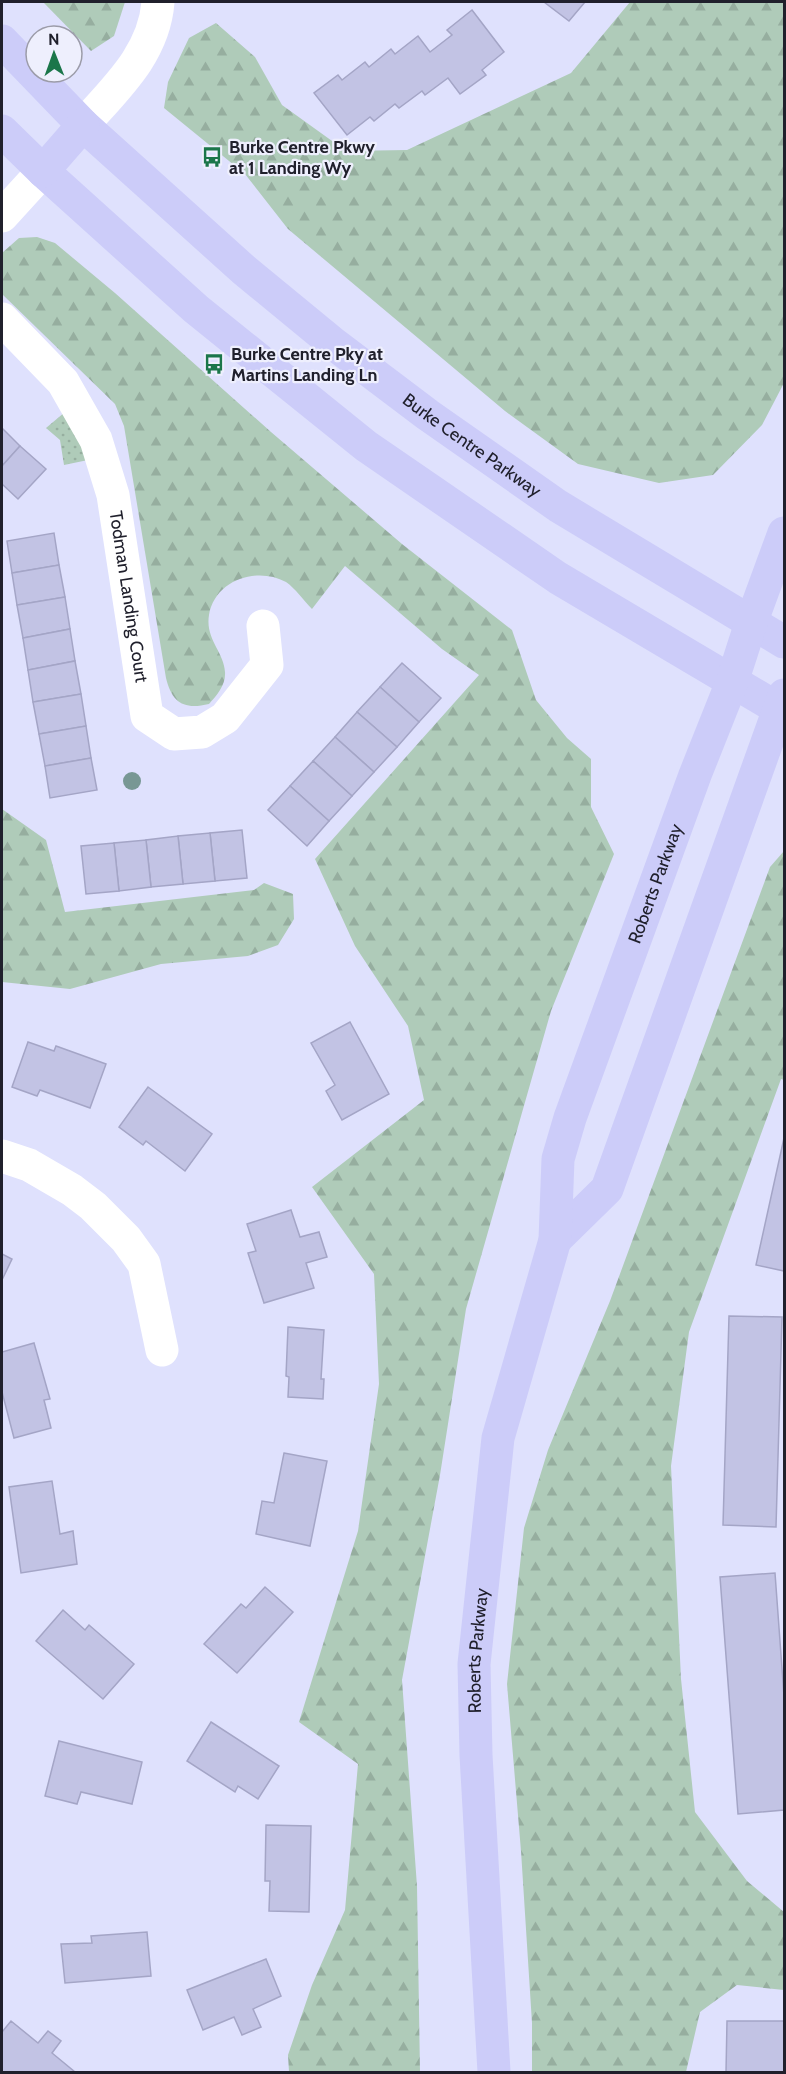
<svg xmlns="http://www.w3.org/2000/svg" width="786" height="2074" viewBox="0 0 786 2074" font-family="Cabin,sans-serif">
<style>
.grass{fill:url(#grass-dots)}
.forest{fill:url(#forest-firs)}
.building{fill:#c2c3e4;stroke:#a4a5c6;stroke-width:1.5}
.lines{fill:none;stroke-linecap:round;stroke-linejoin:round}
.minor{stroke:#fff;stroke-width:33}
.major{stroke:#ccccf9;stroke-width:33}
.tree{fill:#789794}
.labels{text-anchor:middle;stroke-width:4.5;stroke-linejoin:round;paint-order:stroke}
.poi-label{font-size:18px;font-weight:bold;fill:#20202c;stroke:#eeeffd;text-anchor:start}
.street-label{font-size:18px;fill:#20202c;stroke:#eeeffd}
</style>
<defs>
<pattern id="grass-dots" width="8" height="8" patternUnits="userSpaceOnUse" patternTransform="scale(1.5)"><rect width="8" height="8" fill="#afcbb9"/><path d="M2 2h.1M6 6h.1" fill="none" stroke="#96ae9f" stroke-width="1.8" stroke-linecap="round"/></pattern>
<pattern id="forest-firs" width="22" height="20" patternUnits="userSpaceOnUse" patternTransform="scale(1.5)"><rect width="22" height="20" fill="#afcbb9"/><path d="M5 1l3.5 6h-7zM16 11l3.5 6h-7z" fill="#96ae9f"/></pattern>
</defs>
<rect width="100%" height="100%" fill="#dfe1fd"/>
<path class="grass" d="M65 412 88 460 64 465 60 440 46 428Z"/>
<g class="forest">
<path d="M43 2H125L114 36 91 51Z"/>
<path d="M630 2H784V383L762 425 713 475 659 483 578 464 505 411 288 229 245 174 164 108 168 82 189 38 216 23 255 57 282 105 346 151 407 150 571 73Z"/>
<path d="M37 237 55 243 115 293 271 432 402 544 512 630 536 700 567 738 591 759V807L614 854 551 1011 466 1309 440 1475 402 1680 417 1886 420 2072H289L288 2055 312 1985 345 1910 358 1764 299 1722 358 1531 379 1384 374 1274 312 1187 424 1100 408 1026 355 946 315 859 479 675 442 649 345 566 312 609C304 601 295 588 286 582 257 566 215 580 209 615 205 639 224 652 225 672 226 685 217 695 209 704 184 710 172 703 166 678L124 426 115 404 2 294V253L19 238Z"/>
<path d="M2 809 46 840 65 912 254 890 264 883 293 894 294 919 278 945 248 956 161 964 70 989 2 982Z"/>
<path d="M784 851V1080L781 1079 689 1332 671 1466 681 1679 695 1812 747 1881 784 1912V1990L737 1985 700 2012 686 2072H532V2023L521 1851 507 1684 524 1528 548 1450 610 1301 770 867Z"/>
</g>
<g class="building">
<path d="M544 2H585L569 21Z"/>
<path d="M472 10 504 52 482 70 486 75 460 94 448 78 425 95 422 91 399 108 395 104 374 121 370 117 347 135 314 93 338 75 342 80 365 62 369 67 391 49 395 54 418 36 430 52 452 35 447 30Z"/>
<path d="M2 428 20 446 2 466Z"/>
<path d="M20 446 46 469 18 499 2 484V466Z"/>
<path d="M54 533 59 565 12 573 7 541Z"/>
<path d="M59 565 65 597 17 605 12 573Z"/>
<path d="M65 597 70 629 23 638 17 605Z"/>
<path d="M70 629 75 661 28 670 23 638Z"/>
<path d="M75 661 81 694 33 702 28 670Z"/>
<path d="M402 663 441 698 419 722 380 687Z"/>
<path d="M380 687 419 722 397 747 357 712Z"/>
<path d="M81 694 86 726 39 734 33 702Z"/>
<path d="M357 712 397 747 374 772 335 737Z"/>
<path d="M86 726 91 758 45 766 39 734Z"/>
<path d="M335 737 374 772 352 796 313 761Z"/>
<path d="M91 758 97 790 50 798 45 766Z"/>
<path d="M313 761 352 796 329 821 290 786Z"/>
<path d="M290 786 329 821 307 846 268 810Z"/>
<path d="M242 830 247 878 215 881 210 833Z"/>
<path d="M210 833 215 881 183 884 178 836Z"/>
<path d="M178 836 183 884 151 887 146 840Z"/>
<path d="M146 840 151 887 119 891 114 843Z"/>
<path d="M114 843 119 891 86 894 81 846Z"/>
<path d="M350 1022 389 1094 342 1120 326 1091 335 1085 311 1043Z"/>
<path d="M28 1042 54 1051 56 1046 106 1064 90 1108 40 1090 37 1096 12 1087Z"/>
<path d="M148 1087 212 1134 185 1171 146 1141 143 1145 119 1127Z"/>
<path d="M784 1138V1271L756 1265Z"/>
<path d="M291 1210 300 1237 319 1232 327 1257 306 1263 314 1288 264 1303 248 1253 256 1251 247 1224Z"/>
<path d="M2 1254 12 1259 2 1280Z"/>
<path d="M729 1316 782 1317 776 1527 723 1525Z"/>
<path d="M288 1327 324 1330 321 1379H324L323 1399 288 1397 289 1377 286 1376Z"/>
<path d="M34 1343 50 1399 44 1400 51 1428 14 1438 2 1392V1352Z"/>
<path d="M284 1453 327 1461 310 1546 256 1534 262 1501 274 1503Z"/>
<path d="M52 1481 60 1534 73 1531 77 1564 21 1573 9 1487Z"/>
<path d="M775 1573 784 1696V1810L738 1814 720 1577Z"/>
<path d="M265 1587 293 1612 237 1673 204 1644 241 1604 246 1608Z"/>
<path d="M63 1610 85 1630 89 1625 134 1664 103 1699 36 1641Z"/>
<path d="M211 1722 279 1766 258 1799 238 1786 235 1792 187 1761Z"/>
<path d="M59 1741 142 1762 132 1804 81 1792 77 1804 45 1796Z"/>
<path d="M266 1825 311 1826 309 1912 269 1911 270 1881H265Z"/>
<path d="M147 1932 151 1976 65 1983 61 1944 92 1943 91 1936Z"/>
<path d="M266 1959 281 1996 253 2009 261 2027 242 2035 234 2017 203 2030 187 1990Z"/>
<path d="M11 2021 38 2043 48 2031 61 2041 52 2053 75 2072H2V2032Z"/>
<path d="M727 2021H784V2072H726Z"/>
</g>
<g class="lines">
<g class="minor">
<path d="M83 125C116 88 154 54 158 2"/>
<path d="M2 216 43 171"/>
<path id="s1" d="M2 319 63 382 96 440 113 495 147 716 174 734 202 732 225 718 267 665 263 626"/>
<path d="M2 1156 29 1165 72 1190 93 1206 126 1239 144 1264 162 1350"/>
</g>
<g class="major">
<path id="s2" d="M2 41 83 125 244 270 334 344 428 415 558 506 784 642"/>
<path d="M2 131 43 171 196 309 366 446 558 578 784 712"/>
<path d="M43 171 83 125"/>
<path d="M555 1240 607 1189 784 695"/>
<path id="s3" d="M494 2072 476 1755 474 1664 498 1438 555 1240 558 1159 570 1118 695 775 732 682 751 623 784 533"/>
</g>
</g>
<circle class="tree" cx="132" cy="781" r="9"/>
<defs>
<g id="bus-bare" transform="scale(1.62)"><path d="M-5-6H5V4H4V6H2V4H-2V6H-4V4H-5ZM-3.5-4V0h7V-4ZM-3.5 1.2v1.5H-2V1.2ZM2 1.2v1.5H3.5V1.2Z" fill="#1b764a" stroke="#eeeffd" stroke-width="2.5" paint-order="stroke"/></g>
</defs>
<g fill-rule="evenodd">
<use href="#bus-bare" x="212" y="157"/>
<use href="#bus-bare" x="214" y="364"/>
</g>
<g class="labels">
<g class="poi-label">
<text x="229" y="153">Burke Centre Pkwy<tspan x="229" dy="21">at 1 Landing Wy</tspan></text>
<text x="231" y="360">Burke Centre Pky at<tspan x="231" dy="21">Martins Landing Ln</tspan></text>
</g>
<g class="street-label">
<text dy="6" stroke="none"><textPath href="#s2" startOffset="621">Burke Centre Parkway</textPath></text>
<text dy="6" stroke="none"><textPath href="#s1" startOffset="315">Todman Landing Court</textPath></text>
<text dy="6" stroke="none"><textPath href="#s3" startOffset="1215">Roberts Parkway</textPath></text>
<text dy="6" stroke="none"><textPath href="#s3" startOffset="422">Roberts Parkway</textPath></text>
</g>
</g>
<rect width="786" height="2074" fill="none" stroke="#20202c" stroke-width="6"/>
<g transform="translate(54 54) rotate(359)"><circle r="28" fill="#eeeffd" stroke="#9c9ca9" stroke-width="1.5"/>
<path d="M0-4.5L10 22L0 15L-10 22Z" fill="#1b764a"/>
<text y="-9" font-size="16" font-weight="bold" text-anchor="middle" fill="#20202c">N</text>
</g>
</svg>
